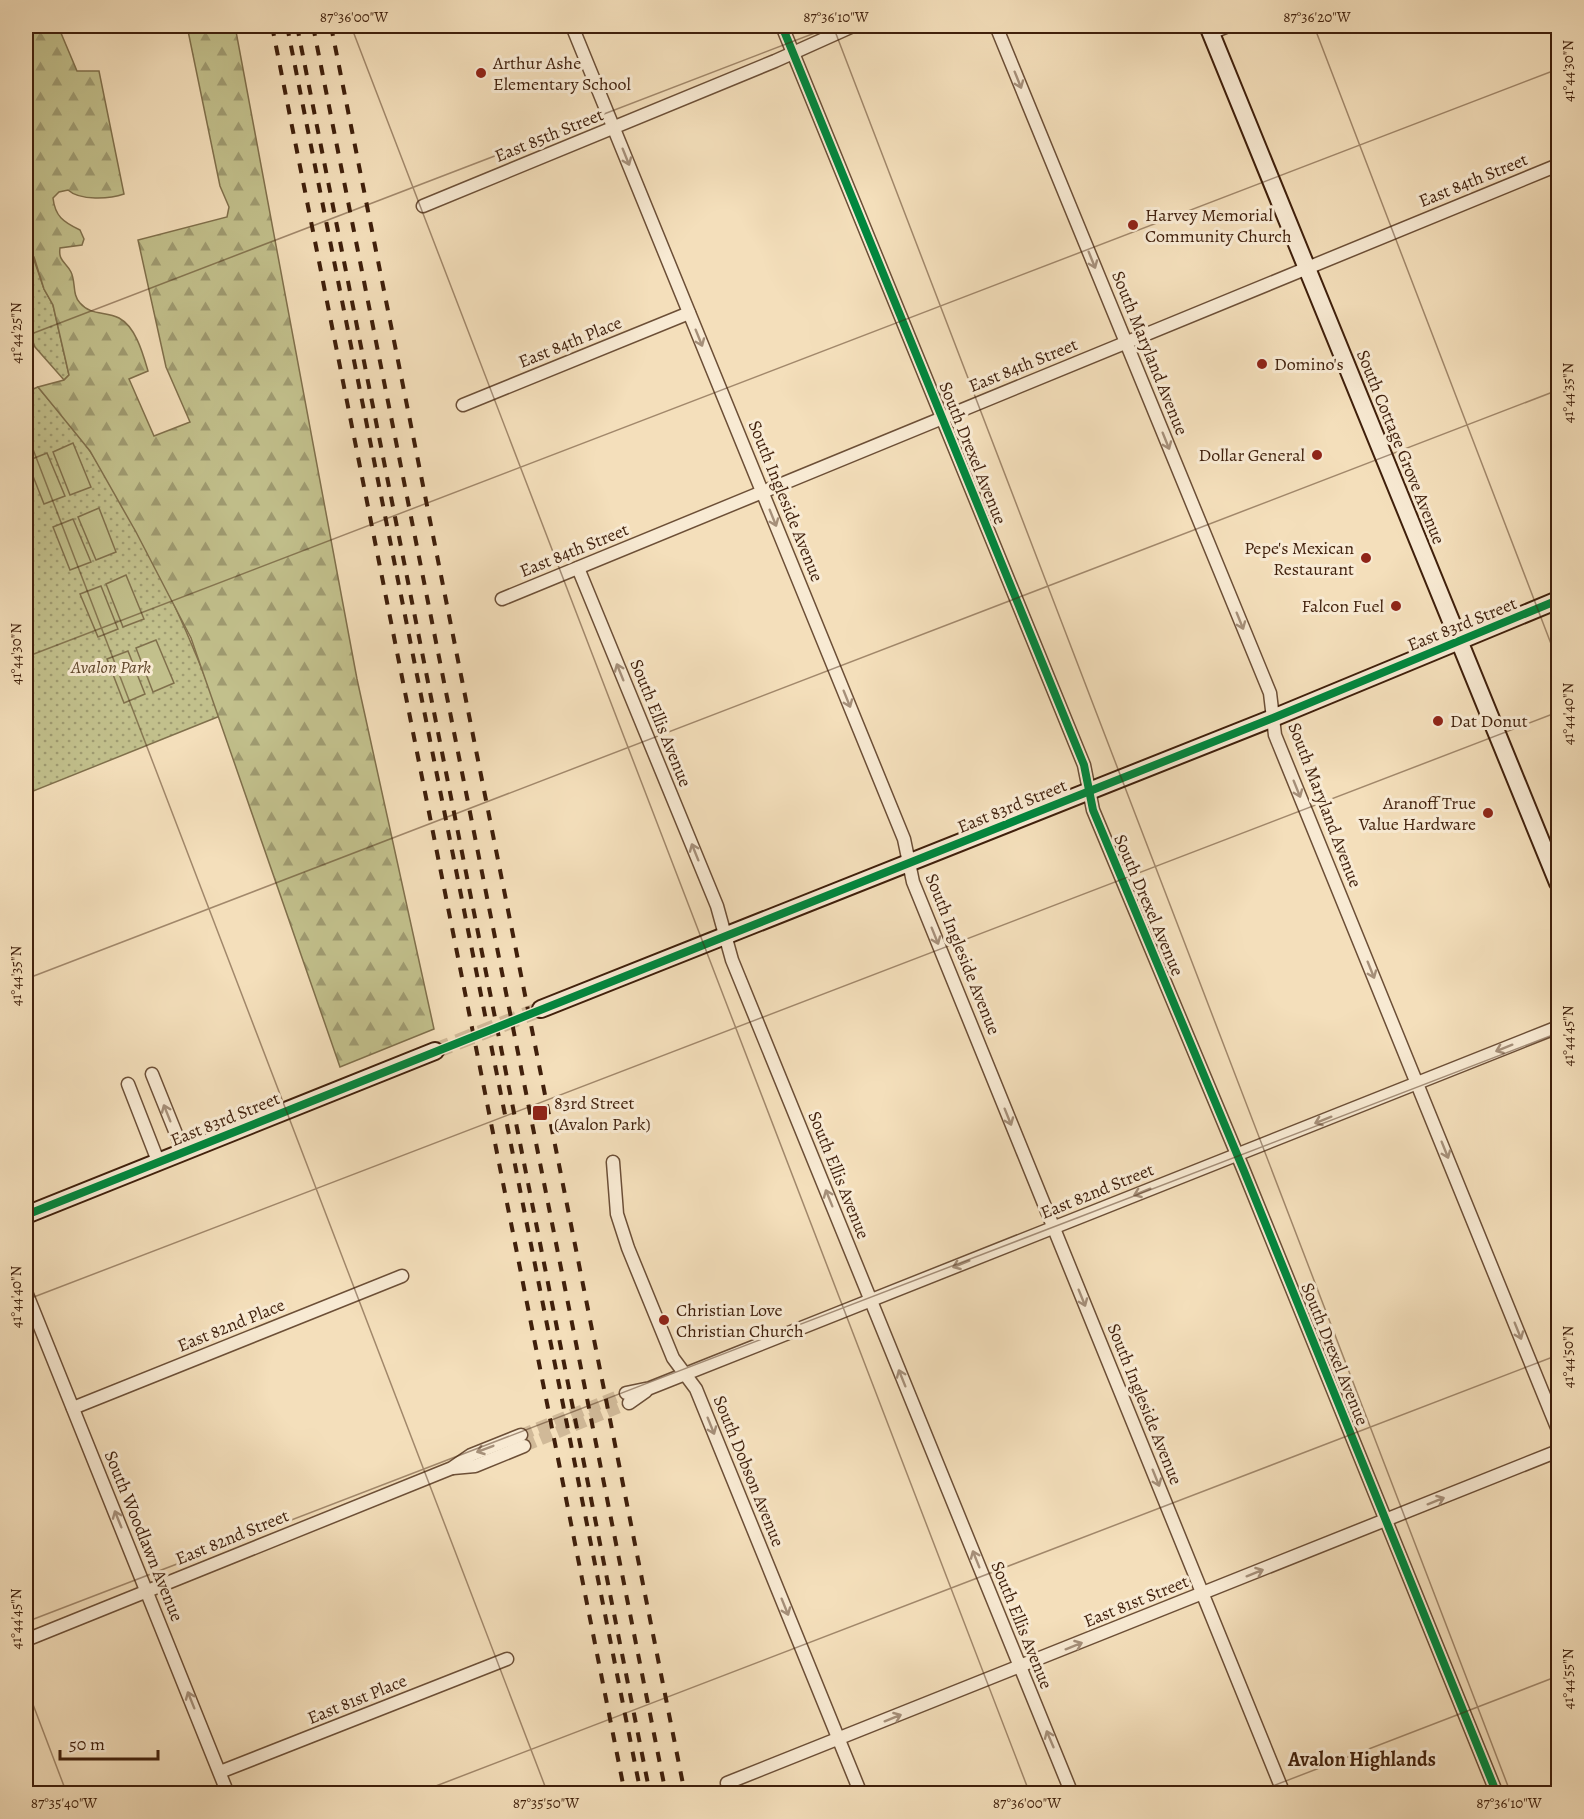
<svg xmlns="http://www.w3.org/2000/svg" width="1584" height="1819" viewBox="0 0 1584 1819" font-family="Alegreya,serif">
<style>
.green{fill:url(#green-dots);stroke:#80704c;stroke-width:1.5}
.forest{fill:url(#forest-firs);stroke:#80704c;stroke-width:1.5}
.pitch{fill:#c2c08c;stroke:#80704c;stroke-width:1.5}
.lines{fill:none;stroke-linecap:round;stroke-linejoin:round}
.street-tunnel{stroke:#d0b998;stroke-width:12;stroke-dasharray:12 6;stroke-linecap:butt}
.secondary-tunnel{stroke:#d0b998;stroke-width:16;stroke-dasharray:16 8;stroke-linecap:butt}
.street-casing{stroke:#6c4f37;stroke-width:15}
.secondary-casing{stroke:#3f1f0b;stroke-width:20}
.street{stroke:#f8ead3;stroke-width:12}
.secondary{stroke:#f8ead3;stroke-width:16}
.rail{stroke:#3f1f0b;stroke-width:4;stroke-dasharray:10 10;stroke-linecap:butt}
.cycleway-casing{stroke:#f8ead3;stroke-width:11}
.cycleway{stroke:#00873e;stroke-width:8}
.oneway{stroke:#a58f79}
.ticks{fill:none;stroke:#3f1f0b;stroke-width:1.5;stroke-opacity:0.45}
.poi-dot{fill:#8f2418;stroke:#f8ead3;stroke-width:2}
.labels{text-anchor:middle;stroke-width:6;stroke-linejoin:round;paint-order:stroke}
.poi-label{font-size:18px;fill:#3f1f0b;stroke:#f8ead3;text-anchor:start}
.street-label{font-size:18px;fill:#3f1f0b;stroke:#f8ead3}
.park-label{font-size:18px;font-style:italic;fill:#60472b;stroke:#f8ead3}
.neighbourhood-label{font-size:20px;font-weight:bold;fill:#3f1f0b;stroke:#f8ead3}
.neatline{fill:none;stroke:#3f1f0b;stroke-width:2}
.ticks-label{font-size:15px;text-anchor:middle;fill:#3f1f0b}
</style>
<defs>
<pattern id="green-dots" width="8" height="8" patternUnits="userSpaceOnUse" patternTransform="scale(1.5)"><rect width="8" height="8" fill="#c2c08c"/><path d="M2 2h.1M6 6h.1" fill="none" stroke="#9f9b71" stroke-width="1.8" stroke-linecap="round"/></pattern>
<pattern id="forest-firs" width="22" height="20" patternUnits="userSpaceOnUse" patternTransform="scale(1.5)"><rect width="22" height="20" fill="#c2c08c"/><path d="M5 1l3.5 6h-7zM16 11l3.5 6h-7z" fill="#9f9b71"/></pattern>
</defs>
<rect width="100%" height="100%" fill="#f4dfbb"/>
<filter id="stains"><feTurbulence type="fractalNoise" baseFrequency=".00333" numOctaves="4"/><feColorMatrix values="0 0 0 0 .2 0 0 0 0 .09 0 0 0 0 .02 0 0 0 .5 -.17"/></filter>
<radialGradient id="worn" r=".72"><stop offset=".6" stop-color="#630" stop-opacity="0"/><stop offset="1" stop-color="#630" stop-opacity=".3"/></radialGradient>
<g class="green">
<path d="M26 251 33 257 44 289 53 305 69 375 64 380 35 347 26 324Z"/>
<path d="M38 387C55 408 75 429 90 451 144 533 186 624 220 716L26 794V392Z"/>
</g>
<path class="forest" d="M26 26H58L77 71H99L124 194C110 199 80 201 68 190L59 192 53 198C55 216 63 222 80 230L84 239 82 245 60 248C58 261 66 262 71 272 76 282 72 295 80 303 91 316 106 311 119 318 136 327 143 354 148 371L129 379 154 436 190 422 166 367 138 240 227 217 229 207 220 186 187 26H235L357 679 434 1029 340 1067 191 638 136 532 90 451 38 387 64 380 69 375 53 305 44 289 34 257 26 251Z"/>
<g class="pitch">
<path d="M73 443 91 487 70 495 53 452Z"/>
<path d="M47 453 65 496 44 504 27 461Z"/>
<path d="M99 508 116 552 96 560 78 517Z"/>
<path d="M73 519 91 562 70 570 53 527Z"/>
<path d="M126 575 144 619 123 627 106 584Z"/>
<path d="M101 586 118 629 98 637 80 594Z"/>
<path d="M156 640 174 683 153 692 136 648Z"/>
<path d="M128 651 145 694 124 703 107 659Z"/>
</g>
<g class="lines">
<g class="street-tunnel">
<path d="M521 1435 626 1393"/>
<path d="M524 1446 629 1403"/>
</g>
<path class="secondary-tunnel" d="M435 1051 541 1009"/>
<g class="street-casing">
<g id="street">
<path d="M572 26 904 839 913 882 1284 1794"/>
<path d="M782 26 1084 765 1093 810 1244 1171 1497 1794"/>
<path d="M996 26 1270 693 1275 735 1558 1430"/>
<path d="M1211 33 1228 26"/>
<path d="M423 206 775 61 853 26"/>
<path d="M463 405 689 313"/>
<path d="M578 568 717 906 732 960 1072 1794"/>
<path d="M502 599 1558 165"/>
<path d="M152 1074 183 1151"/>
<path d="M128 1084 158 1161"/>
<path d="M613 1162 617 1214 628 1248 673 1358 696 1389 861 1794"/>
<path d="M26 1292 228 1794"/>
<path d="M626 1393 650 1388 1558 1027"/>
<path d="M629 1403 646 1391"/>
<path d="M73 1408 402 1276"/>
<path d="M453 1468 475 1466 524 1446"/>
<path d="M26 1640 452 1468 471 1455 521 1435"/>
<path d="M220 1772 507 1659"/>
<path d="M727 1783 1558 1451"/>
</g>
</g>
<g class="secondary-casing">
<g id="secondary">
<path d="M1208 26 1558 883"/>
<path d="M541 1009 1273 718 1558 600"/>
<path d="M26 1215 435 1051"/>
</g>
</g>
<use href="#street" class="street"/>
<use href="#secondary" class="secondary"/>
<g class="rail">
<path d="M272 26 625 1794"/>
<path d="M287 26 641 1794"/>
<path d="M297 26 650 1794"/>
<path d="M313 26 666 1794"/>
<path d="M331 26 685 1794"/>
</g>
<g class="cycleway-casing">
<g id="cycleway">
<path d="M782 26 1084 765 1093 810 1244 1171 1497 1794"/>
<path d="M26 1215 1273 718 1558 600"/>
</g>
</g>
<use href="#cycleway" class="cycleway"/>
</g>
<defs><path id="oneway-shaft" d="M-6 0H5M1.5-3L5.5 0L1.5 3" fill="none" stroke-width="1.6" stroke-linecap="round" stroke-linejoin="round" transform="scale(1.5)"/></defs>
<g class="oneway">
<use href="#oneway-shaft" transform="translate(1018 80) rotate(68)"/>
<use href="#oneway-shaft" transform="translate(626 157) rotate(68)"/>
<use href="#oneway-shaft" transform="translate(1092 260) rotate(68)"/>
<use href="#oneway-shaft" transform="translate(699 338) rotate(68)"/>
<use href="#oneway-shaft" transform="translate(1166 441) rotate(68)"/>
<use href="#oneway-shaft" transform="translate(773 518) rotate(68)"/>
<use href="#oneway-shaft" transform="translate(1240 621) rotate(68)"/>
<use href="#oneway-shaft" transform="translate(620 672) rotate(-112)"/>
<use href="#oneway-shaft" transform="translate(847 699) rotate(68)"/>
<use href="#oneway-shaft" transform="translate(1297 789) rotate(68)"/>
<use href="#oneway-shaft" transform="translate(695 852) rotate(-112)"/>
<use href="#oneway-shaft" transform="translate(935 936) rotate(68)"/>
<use href="#oneway-shaft" transform="translate(1371 970) rotate(68)"/>
<use href="#oneway-shaft" transform="translate(1504 1048) rotate(158)"/>
<use href="#oneway-shaft" transform="translate(167 1113) rotate(-112)"/>
<use href="#oneway-shaft" transform="translate(1008 1117) rotate(68)"/>
<use href="#oneway-shaft" transform="translate(1323 1120) rotate(158)"/>
<use href="#oneway-shaft" transform="translate(1445 1150) rotate(68)"/>
<use href="#oneway-shaft" transform="translate(1142 1192) rotate(158)"/>
<use href="#oneway-shaft" transform="translate(829 1198) rotate(-112)"/>
<use href="#oneway-shaft" transform="translate(961 1264) rotate(158)"/>
<use href="#oneway-shaft" transform="translate(1082 1298) rotate(68)"/>
<use href="#oneway-shaft" transform="translate(1518 1331) rotate(68)"/>
<use href="#oneway-shaft" transform="translate(902 1378) rotate(-112)"/>
<use href="#oneway-shaft" transform="translate(711 1426) rotate(68)"/>
<use href="#oneway-shaft" transform="translate(485 1449) rotate(159)"/>
<use href="#oneway-shaft" transform="translate(1156 1478) rotate(68)"/>
<use href="#oneway-shaft" transform="translate(1436 1501) rotate(-22)"/>
<use href="#oneway-shaft" transform="translate(118 1519) rotate(-112)"/>
<use href="#oneway-shaft" transform="translate(976 1559) rotate(-112)"/>
<use href="#oneway-shaft" transform="translate(1255 1573) rotate(-22)"/>
<use href="#oneway-shaft" transform="translate(785 1607) rotate(68)"/>
<use href="#oneway-shaft" transform="translate(1074 1646) rotate(-22)"/>
<use href="#oneway-shaft" transform="translate(191 1700) rotate(-112)"/>
<use href="#oneway-shaft" transform="translate(893 1718) rotate(-22)"/>
<use href="#oneway-shaft" transform="translate(1050 1739) rotate(-113)"/>
</g>
<path class="ticks" d="M351 26 1030 1794M833 26 1511 1794M1314 26 1558 662M26 336 833 26M26 431 548 1794M26 657 1558 69M26 979 1558 390M26 1300 1558 712M26 1622 1558 1033M26 1686 67 1794M415 1794 1558 1355M1252 1794 1558 1676"/>
<g class="poi-dot">
<circle cx="481" cy="73" r="6"/>
<circle cx="1133" cy="225" r="6"/>
<circle cx="1262" cy="364" r="6"/>
<circle cx="1317" cy="455" r="6"/>
<circle cx="1366" cy="558" r="6"/>
<circle cx="1396" cy="606" r="6"/>
<circle cx="1438" cy="721" r="6"/>
<circle cx="1488" cy="813" r="6"/>
<rect x="532" y="1105" width="16" height="16" rx="3"/>
<circle cx="664" cy="1320" r="6"/>
</g>
<g class="labels">
<g class="poi-label">
<text x="493" y="69">Arthur Ashe<tspan x="493" dy="21">Elementary School</tspan></text>
<text x="1145" y="221">Harvey Memorial<tspan x="1145" dy="21">Community Church</tspan></text>
<text x="1274" y="370">Domino's</text>
<text x="1305" y="461" text-anchor="end">Dollar General</text>
<text x="1354" y="554" text-anchor="end">Pepe's Mexican<tspan x="1354" dy="21">Restaurant</tspan></text>
<text x="1384" y="612" text-anchor="end">Falcon Fuel</text>
<text x="1450" y="727">Dat Donut</text>
<text x="1476" y="809" text-anchor="end">Aranoff True<tspan x="1476" dy="21">Value Hardware</tspan></text>
<text x="554" y="1109">83rd Street<tspan x="554" dy="21">(Avalon Park)</tspan></text>
<text x="676" y="1316">Christian Love<tspan x="676" dy="21">Christian Church</tspan></text>
</g>
<g class="street-label">
<text transform="translate(549 135) rotate(-22)" y="6">East 85th Street</text>
<text transform="translate(1473 180) rotate(-22)" y="6">East 84th Street</text>
<text transform="translate(570 342) rotate(-22)" y="6">East 84th Place</text>
<text transform="translate(1150 353) rotate(68)" y="6">South Maryland Avenue</text>
<text transform="translate(1023 365) rotate(-22)" y="6">East 84th Street</text>
<text transform="translate(1401 447) rotate(68)" y="6">South Cottage Grove Avenue</text>
<text transform="translate(973 453) rotate(68)" y="6">South Drexel Avenue</text>
<text transform="translate(786 501) rotate(68)" y="6">South Ingleside Avenue</text>
<text transform="translate(574 550) rotate(-22)" y="6">East 84th Street</text>
<text transform="translate(1462 624) rotate(-22)" y="6">East 83rd Street</text>
<text transform="translate(661 723) rotate(68)" y="6">South Ellis Avenue</text>
<text transform="translate(1325 805) rotate(69)" y="6">South Maryland Avenue</text>
<text transform="translate(1012 806) rotate(-22)" y="6">East 83rd Street</text>
<text transform="translate(1149 905) rotate(67)" y="6">South Drexel Avenue</text>
<text transform="translate(963 954) rotate(68)" y="6">South Ingleside Avenue</text>
<text transform="translate(225 1119) rotate(-22)" y="6">East 83rd Street</text>
<text transform="translate(839 1175) rotate(68)" y="6">South Ellis Avenue</text>
<text transform="translate(1097 1191) rotate(-22)" y="6">East 82nd Street</text>
<text transform="translate(231 1325) rotate(-22)" y="6">East 82nd Place</text>
<text transform="translate(1335 1354) rotate(68)" y="6">South Drexel Avenue</text>
<text transform="translate(1145 1404) rotate(68)" y="6">South Ingleside Avenue</text>
<text transform="translate(749 1471) rotate(68)" y="6">South Dobson Avenue</text>
<text transform="translate(144 1536) rotate(68)" y="6">South Woodlawn Avenue</text>
<text transform="translate(232 1537) rotate(-22)" y="6">East 82nd Street</text>
<text transform="translate(1136 1601) rotate(-22)" y="6">East 81st Street</text>
<text transform="translate(1022 1625) rotate(68)" y="6">South Ellis Avenue</text>
<text transform="translate(357 1699) rotate(-22)" y="6">East 81st Place</text>
</g>
<g class="park-label">
<text x="111" y="673">Avalon Park</text>
</g>
<g class="neighbourhood-label">
<text x="1362" y="1766">Avalon Highlands</text>
</g>
</g>
<rect width="1584" height="1819" fill="none" stroke="#f4dfbb" stroke-width="66"/>
<path d="M60 1750v9h98v-9" fill="none" stroke="#3f1f0b" stroke-width="3"/>
<text x="69" y="1750" font-size="18" fill="#3f1f0b" stroke="#f8ead3" stroke-width="4.5" paint-order="stroke">50 m</text>
<rect x="33" y="33" width="1518" height="1753" class="neatline"/>
<g class="ticks-label">
<text x="354" y="22">87°36'00"W</text>
<text x="836" y="22">87°36'10"W</text>
<text x="1317" y="22">87°36'20"W</text>
<text transform="translate(1568 71) rotate(-90)" y="5">41°44'30"N</text>
<text transform="translate(16 333) rotate(-90)" y="5">41°44'25"N</text>
<text transform="translate(1568 393) rotate(-90)" y="5">41°44'35"N</text>
<text transform="translate(16 654) rotate(-90)" y="5">41°44'30"N</text>
<text transform="translate(1568 714) rotate(-90)" y="5">41°44'40"N</text>
<text transform="translate(16 976) rotate(-90)" y="5">41°44'35"N</text>
<text transform="translate(1568 1036) rotate(-90)" y="5">41°44'45"N</text>
<text transform="translate(16 1297) rotate(-90)" y="5">41°44'40"N</text>
<text transform="translate(1568 1357) rotate(-90)" y="5">41°44'50"N</text>
<text transform="translate(16 1619) rotate(-90)" y="5">41°44'45"N</text>
<text transform="translate(1568 1679) rotate(-90)" y="5">41°44'55"N</text>
<text x="64" y="1808">87°35'40"W</text>
<text x="546" y="1808">87°35'50"W</text>
<text x="1027" y="1808">87°36'00"W</text>
<text x="1509" y="1808">87°36'10"W</text>
</g>
<rect width="100%" height="100%" filter="url(#stains)"/>
<rect width="100%" height="100%" fill="url(#worn)"/>
</svg>
